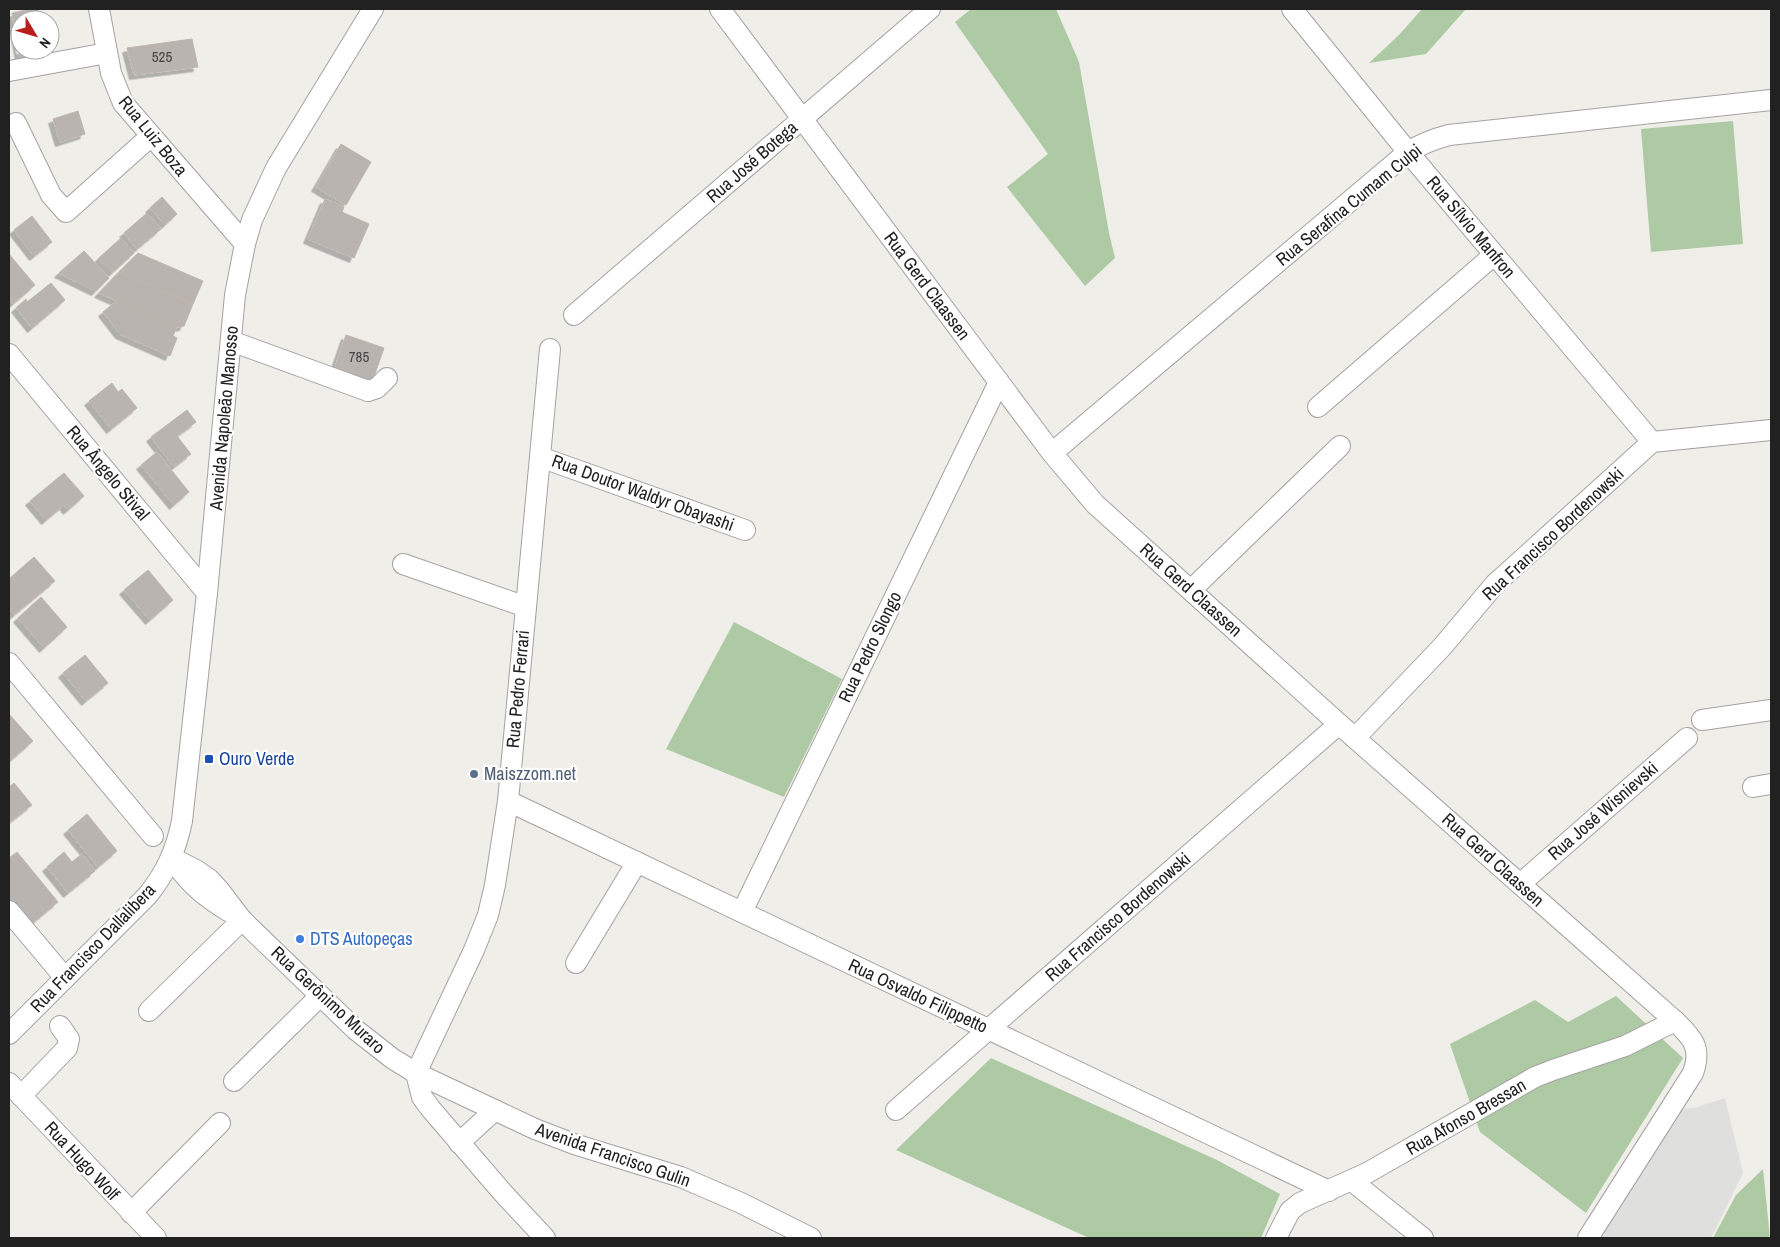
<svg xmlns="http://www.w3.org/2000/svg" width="1780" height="1247" viewBox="0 0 1780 1247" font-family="'Archivo Narrow',sans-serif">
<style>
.residential{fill:#dfdfde}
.forest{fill:#aecaa4}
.building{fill:#b9b4af;stroke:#c0b6ad;filter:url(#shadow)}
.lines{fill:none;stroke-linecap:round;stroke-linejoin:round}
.minor-casing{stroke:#a2a2a2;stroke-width:22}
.minor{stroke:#fff;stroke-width:20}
.transit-dot{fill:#1a4fb4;stroke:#fff;stroke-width:2}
.service-dot{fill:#5c6f8a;stroke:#fff;stroke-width:2}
.shop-dot{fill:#3f7fe0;stroke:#fff;stroke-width:2}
.labels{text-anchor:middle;stroke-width:4.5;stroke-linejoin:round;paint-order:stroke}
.number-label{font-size:15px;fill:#474644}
.street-label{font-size:18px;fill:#212121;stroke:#fff}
.transit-label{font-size:18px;fill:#164399;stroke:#fff;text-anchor:start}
.service-label{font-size:18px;fill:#4e5e75;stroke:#fff;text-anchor:start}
.shop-label{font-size:18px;fill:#366cbe;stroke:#fff;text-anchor:start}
</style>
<defs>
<filter id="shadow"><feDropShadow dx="-4.5" dy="4.5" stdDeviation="0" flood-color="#0004"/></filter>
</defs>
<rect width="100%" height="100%" fill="#f0eee9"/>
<path class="residential" d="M1725 1098 1743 1173 1711 1238H1579L1670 1109 1694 1108Z"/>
<g class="forest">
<path d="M971 9H1056L1079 62 1109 233 1115 258 1085 286 1007 187 1048 154 955 22Z"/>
<path d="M1422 9H1466L1426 54 1369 63 1399 35Z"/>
<path d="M1733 121 1743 244 1651 252 1641 129Z"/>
<path d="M734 622 842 679 784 797 666 749Z"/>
<path d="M1616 996 1683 1058 1586 1213 1480 1132 1450 1044 1535 1000 1568 1022Z"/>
<path d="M991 1058 1217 1160 1280 1194 1261 1238H1089L896 1150Z"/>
<path d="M1763 1169 1770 1238H1713L1736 1195Z"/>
</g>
<g class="building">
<path d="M31 9H37L39 20H20V50H45L46 57 21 62 12 13Z"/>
<path d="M192 39 198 67 134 75 127 48Z"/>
<path d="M78 111 85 134 60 142 53 119Z"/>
<path d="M341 144 371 162 346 205 316 187Z"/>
<path d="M162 197 177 214 165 225 150 208Z"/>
<path d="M325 199 344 207 342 212 369 224 354 258 308 239Z"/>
<path d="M147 213 161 229 137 249 124 233Z"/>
<path d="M32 216 52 242 34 256 14 230Z"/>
<path d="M121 238 134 253 112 273 98 259Z"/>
<path d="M84 251 109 278 96 291 59 273Z"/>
<path d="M138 253 203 281 193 304 119 272Z"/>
<path d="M9 254 35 285 13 304 9 299Z"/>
<path d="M119 272 193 304 184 326 177 327 99 293Z"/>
<path d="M51 283 65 300 32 328 16 308 26 299 27 302Z"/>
<path d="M118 300 177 327 173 336 177 338 170 356 120 334 103 312Z"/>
<path d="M346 335 384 348 370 388 352 383 355 374 335 367Z"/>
<path d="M112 383 118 392 122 389 137 408 111 429 89 401Z"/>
<path d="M187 410 196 422 177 436 191 454 174 467 151 437Z"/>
<path d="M157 452 189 492 174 505 141 465Z"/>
<path d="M64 473 84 496 68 510 64 505 46 520 30 501Z"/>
<path d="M34 557 55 581 14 615 9 610V579Z"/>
<path d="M148 570 173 600 150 620 124 590Z"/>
<path d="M41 597 67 627 44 648 18 618Z"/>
<path d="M85 655 108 683 86 701 63 673Z"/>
<path d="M9 714 33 741 9 762Z"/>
<path d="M14 783 32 805 9 823V787Z"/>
<path d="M87 814 117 851 98 867 68 830Z"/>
<path d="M17 852 58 902 29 926 9 902V858Z"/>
<path d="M64 852 72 862 82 854 95 871 68 893 47 867Z"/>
</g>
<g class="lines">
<g class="minor-casing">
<g id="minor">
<path d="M99 9 111 73 123 103 245 244"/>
<path d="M720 9 1052 453 1095 504 1339 724 1675 1021C1693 1038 1702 1048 1693 1073L1588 1238"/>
<path d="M1292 9 1408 152 1652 442"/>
<path d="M9 71 107 53"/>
<path d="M16 123 51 195 66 212 151 136"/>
<path d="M574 315 930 9"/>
<path d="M231 341 368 391 377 388 387 378"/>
<path d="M9 354 207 593"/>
<path d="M1318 407 1494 255"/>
<path d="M1052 453 1408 152C1421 144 1434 139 1449 135L1771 100"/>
<path d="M540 457 745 530"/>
<path d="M403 564 526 607"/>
<path d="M1191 590 1340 446"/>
<path d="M9 663 153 836"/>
<path d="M1702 720 1771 710"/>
<path d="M1355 738 1442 647 1495 584 1652 442 1771 430"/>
<path d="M1753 787 1771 784"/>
<path d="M508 801 1329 1191"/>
<path d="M172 858 196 870 209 879 220 891 242 920 356 1030 393 1059 416 1073 535 1129 574 1144 681 1177 741 1203 811 1238"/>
<path d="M176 864C190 885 207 898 228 911"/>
<path d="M1520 884 1687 738"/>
<path d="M9 911 65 978"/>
<path d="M742 912 999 382"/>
<path d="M576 963 637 862"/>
<path d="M149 1011 242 920"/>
<path d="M9 1034 147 896C166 873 176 850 182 821L207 593 235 295 245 244 252 220 276 168 373 9"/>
<path d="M416 1073 474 950 488 915 495 885 508 801 550 349"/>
<path d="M416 1073 422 1097 430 1108 503 1193 545 1238"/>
<path d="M234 1081 320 996"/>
<path d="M9 1083 156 1238"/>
<path d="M21 1096 67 1048 69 1039 60 1026"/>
<path d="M896 1110 1339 724"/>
<path d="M459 1143 495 1110"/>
<path d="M1352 1181 1423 1238"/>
<path d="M131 1213 220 1123"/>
<path d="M1276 1238 1290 1211 1300 1203 1367 1173 1535 1077 1553 1070 1625 1046 1675 1021"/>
</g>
</g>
<use href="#minor" class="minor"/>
</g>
<rect class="transit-dot" x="204" y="754" width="10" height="10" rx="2.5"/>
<circle class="service-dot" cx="474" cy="774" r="5"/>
<circle class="shop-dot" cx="300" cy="939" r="5"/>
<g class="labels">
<g class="number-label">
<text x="162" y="62">525</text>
<text x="359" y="362">785</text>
</g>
<g class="street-label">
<text transform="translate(153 136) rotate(51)" y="6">Rua Luiz Boza</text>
<text transform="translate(752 162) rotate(-41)" y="6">Rua José Botega</text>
<text transform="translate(1349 205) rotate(-39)" y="6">Rua Serafina Cumam Culpi</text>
<text transform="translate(1471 227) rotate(50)" y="6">Rua Sílvio Manfron</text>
<text transform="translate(927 286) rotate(53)" y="6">Rua Gerd Claassen</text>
<text transform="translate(224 418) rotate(-85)" y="6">Avenida Napoleão Manosso</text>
<text transform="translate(108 473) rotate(50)" y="6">Rua Ângelo Stival</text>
<text transform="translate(643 493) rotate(20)" y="6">Rua Doutor Waldyr Obayashi</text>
<text transform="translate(1553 534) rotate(-43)" y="6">Rua Francisco Bordenowski</text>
<text transform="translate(1191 590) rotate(42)" y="6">Rua Gerd Claassen</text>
<text transform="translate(870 647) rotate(-64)" y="6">Rua Pedro Slongo</text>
<text transform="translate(518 689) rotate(-85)" y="6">Rua Pedro Ferrari</text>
<text transform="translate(1603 811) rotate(-41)" y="6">Rua José Wisnievski</text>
<text transform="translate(1493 860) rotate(42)" y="6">Rua Gerd Claassen</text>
<text transform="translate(1118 917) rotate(-41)" y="6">Rua Francisco Bordenowski</text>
<text transform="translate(93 948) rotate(-46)" y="6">Rua Francisco Dallalibera</text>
<text transform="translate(918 996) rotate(25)" y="6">Rua Osvaldo Filippetto</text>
<text transform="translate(328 1000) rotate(43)" y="6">Rua Gerônimo Muraro</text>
<text transform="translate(1466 1117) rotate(-30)" y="6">Rua Afonso Bressan</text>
<text transform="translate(613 1155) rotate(19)" y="6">Avenida Francisco Gulin</text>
<text transform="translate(82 1161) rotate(47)" y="6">Rua Hugo Wolf</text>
</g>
<g class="transit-label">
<text x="219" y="765">Ouro Verde</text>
</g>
<g class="service-label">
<text x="484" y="780">Maiszzom.net</text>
</g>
<g class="shop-label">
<text x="310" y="945">DTS Autopeças</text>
</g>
</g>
<rect width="1780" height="1247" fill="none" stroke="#212121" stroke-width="20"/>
<g transform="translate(35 35) rotate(128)"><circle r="24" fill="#ffffff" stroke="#a6a6a6"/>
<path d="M0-4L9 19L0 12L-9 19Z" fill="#b91e1a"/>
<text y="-8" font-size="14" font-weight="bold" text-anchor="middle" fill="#212121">N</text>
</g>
</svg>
